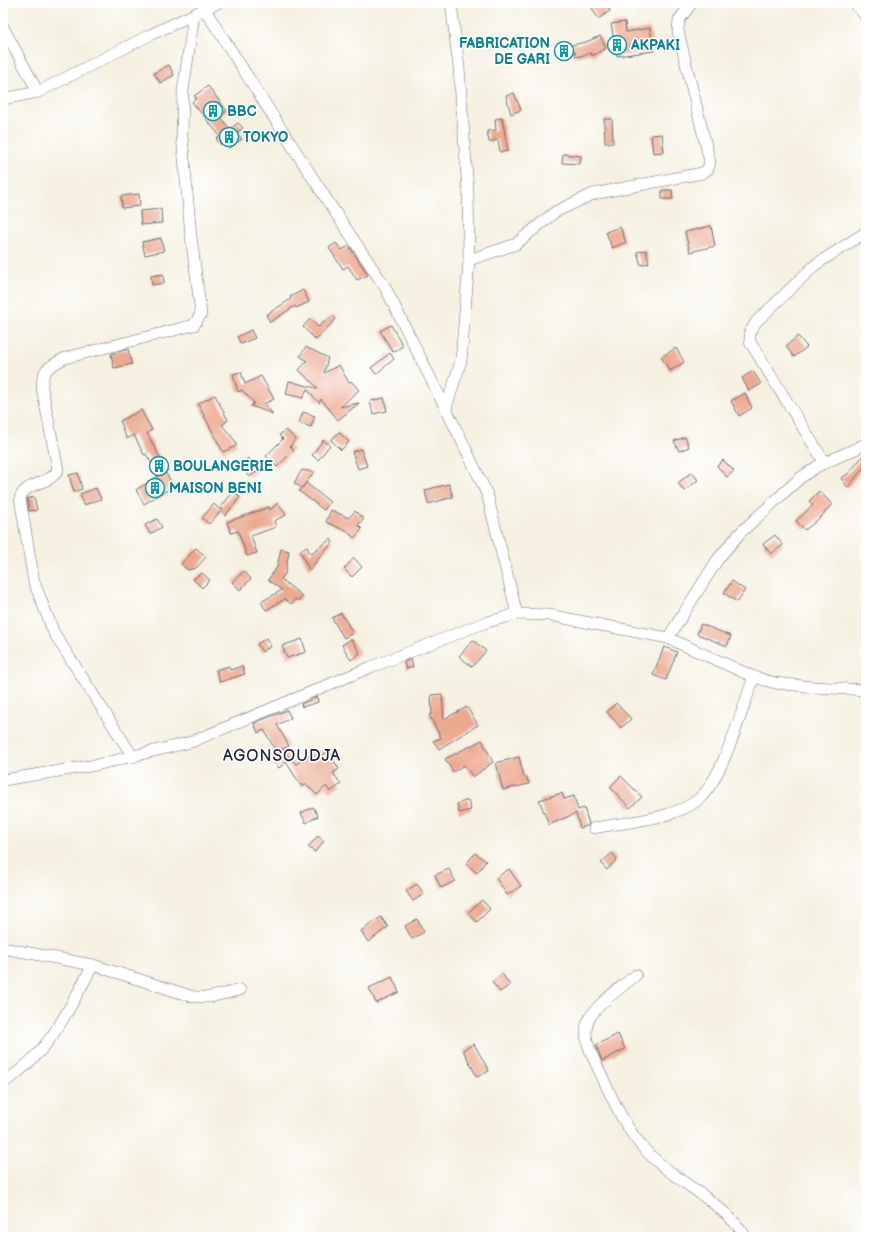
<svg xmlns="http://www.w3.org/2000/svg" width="869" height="1240" viewBox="0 0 869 1240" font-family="'Balsamiq Sans',sans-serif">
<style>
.building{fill:#eda990}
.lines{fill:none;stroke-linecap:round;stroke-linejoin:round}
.street-casing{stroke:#6c6a75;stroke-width:12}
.street{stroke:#fff;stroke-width:11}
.labels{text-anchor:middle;stroke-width:3;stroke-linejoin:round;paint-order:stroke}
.culture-label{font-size:14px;font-weight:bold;fill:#0d838f;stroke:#fff;text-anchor:start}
.quarter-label{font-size:16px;letter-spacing:1px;fill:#22223b;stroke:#fff}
</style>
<rect width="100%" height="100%" fill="#fff"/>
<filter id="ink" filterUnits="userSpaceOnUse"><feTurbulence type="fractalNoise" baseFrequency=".025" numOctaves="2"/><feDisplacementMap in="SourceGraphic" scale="8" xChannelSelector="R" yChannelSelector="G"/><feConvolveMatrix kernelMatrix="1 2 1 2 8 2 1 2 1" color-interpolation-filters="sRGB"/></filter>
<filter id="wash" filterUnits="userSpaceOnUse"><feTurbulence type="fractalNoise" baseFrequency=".012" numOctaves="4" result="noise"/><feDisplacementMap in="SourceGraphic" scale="16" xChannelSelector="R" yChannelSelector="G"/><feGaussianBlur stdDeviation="0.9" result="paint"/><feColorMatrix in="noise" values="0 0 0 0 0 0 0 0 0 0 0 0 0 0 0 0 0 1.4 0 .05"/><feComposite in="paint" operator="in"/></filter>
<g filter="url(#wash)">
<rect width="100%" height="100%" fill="#f5f0e0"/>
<g id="blocks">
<g class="building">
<path d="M602 3H606L610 11 598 19 592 8Z"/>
<path d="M625 22 626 32 650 28 654 51 617 56 611 24Z"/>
<path d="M600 36 606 48 592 56 591 53 576 57 575 51 563 58 558 49 566 45 567 46 586 42Z"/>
<path d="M169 65 174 75 160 83 154 73Z"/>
<path d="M208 86 227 111 220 116 230 129 238 123 243 128 237 133 242 139 229 148 225 142 221 145 216 139 220 136 192 102 197 98 194 96Z"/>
<path d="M514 93 521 110 511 114 506 96Z"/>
<path d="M502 118 508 151 500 152 498 140 489 142 487 131 496 130 495 119Z"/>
<path d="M604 119H612L613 143H605Z"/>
<path d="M662 134 664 152 653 153 651 135Z"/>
<path d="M563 154 581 156 580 164 562 163Z"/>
<path d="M662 190H672L673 199H662Z"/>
<path d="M139 194 140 206 122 208 121 196Z"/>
<path d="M161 209 162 223 141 225 140 211Z"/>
<path d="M711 226 715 246 690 252 685 232Z"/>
<path d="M620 227 626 242 612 248 606 232Z"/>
<path d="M161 238 164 251 145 255 142 242Z"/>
<path d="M336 243 342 250 349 246 368 275 357 280 348 266 343 269 329 248Z"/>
<path d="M646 250 649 263 641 265 637 252Z"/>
<path d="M163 274 164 283 152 285 151 276Z"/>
<path d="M303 290 309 302 296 308 295 306 270 322 266 315 291 299 290 297Z"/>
<path d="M333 315 336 319 316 340 303 327 310 319 318 327Z"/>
<path d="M391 325 403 346 393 352 380 331Z"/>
<path d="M251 330 255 338 241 344 237 337Z"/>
<path d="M798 336 807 347 794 357 786 346Z"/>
<path d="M306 347 328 358 324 373 339 365 349 383 351 381 359 390 340 407 359 403 338 420 321 399 319 403 307 389 303 398 286 394 289 381 319 389 299 370 307 361 300 356Z"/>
<path d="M676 348 684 362 670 371 661 357Z"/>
<path d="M128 349 132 364 114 368 111 354Z"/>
<path d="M390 353 394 359 376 374 371 368Z"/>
<path d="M753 371 761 384 749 391 742 378Z"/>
<path d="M241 372 245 384 261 376 274 399 264 404 273 414 251 406 254 403 242 390 238 392 233 374Z"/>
<path d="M745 393 752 408 739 416 731 401Z"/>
<path d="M215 395 228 420 222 425 236 442V446L223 452 198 404Z"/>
<path d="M384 398 387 411 373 414 370 401Z"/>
<path d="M141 410 152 430 147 433 167 471 158 474 146 454 144 455 134 435 127 439 122 428 123 427 120 421Z"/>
<path d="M303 412 315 416 311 427 299 423Z"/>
<path d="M286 430 296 439 290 446 294 450 277 467 266 456 283 439 279 435Z"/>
<path d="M339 432 349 442 341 450 331 440Z"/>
<path d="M685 437 689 447 679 451 674 441Z"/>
<path d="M323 440 330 445 318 460 312 455Z"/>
<path d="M361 449 367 466 358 469 352 452Z"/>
<path d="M866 452V464L848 488 841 478 848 474Z"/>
<path d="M248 458 258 471 249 477 240 465Z"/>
<path d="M723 460 734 471 727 477 717 466Z"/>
<path d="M302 470 314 472 302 488 294 483Z"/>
<path d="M165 472 174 486 144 504 136 490Z"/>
<path d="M692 472 698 480 684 491 678 483Z"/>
<path d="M78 473 82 489 74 492 69 475Z"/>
<path d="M306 483 330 502 324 510 299 491Z"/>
<path d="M449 484 453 497 428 504 425 490Z"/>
<path d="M96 488 101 499 84 505 80 494Z"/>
<path d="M234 491 240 497 225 516 221 507Z"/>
<path d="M819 491 832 504 821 517 805 530 796 521 813 505 809 501Z"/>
<path d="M34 497 37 510 29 511 27 499Z"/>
<path d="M278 503 286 515 274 521 276 527 251 536 257 553 247 556 238 531 231 533 227 522 269 507 270 510Z"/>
<path d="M214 504 221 511 209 524 202 518Z"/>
<path d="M331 510 349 518 355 511 364 519 358 525 362 529 354 538 345 529 344 530 326 522Z"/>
<path d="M157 519 162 527 150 534 145 525Z"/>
<path d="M775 535 783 545 771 554 763 544Z"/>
<path d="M331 539 333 542 309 570 300 551 307 547 310 554Z"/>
<path d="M196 548 206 557 196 568 188 570 181 564Z"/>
<path d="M281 549 289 551 285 574 281 579 302 596 298 601 295 599 291 604 285 599 266 610 261 602 282 590 268 580 277 567Z"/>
<path d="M354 558 362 567 352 577 344 569Z"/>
<path d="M244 571 251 579 240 590 232 582Z"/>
<path d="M202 573 210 580 202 588 193 579Z"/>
<path d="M732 581 745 590 737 602 724 593Z"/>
<path d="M341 613 353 633 344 638 332 618Z"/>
<path d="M701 624 731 636 727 646 697 634Z"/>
<path d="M266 638 271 646 262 652 257 644Z"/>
<path d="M302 639 306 652 287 658 282 646Z"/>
<path d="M351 639 360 653 351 660 342 645Z"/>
<path d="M473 640 486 651 472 667 459 656Z"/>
<path d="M664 647 677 652 666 680 653 675Z"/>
<path d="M411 659 413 667 406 669 404 662Z"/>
<path d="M229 666 230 670 242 666 245 674 220 682 216 670Z"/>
<path d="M442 694 444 719 467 707 478 725 439 749 433 741 441 738 429 715 432 714 431 695Z"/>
<path d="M317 697 318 702 302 707 301 704Z"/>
<path d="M616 703 631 719 621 728 607 712Z"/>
<path d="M287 710 291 718 277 725 289 746 282 749 296 764 317 750 321 756 328 751 339 769 333 773 341 784 330 792 326 786 317 795 306 784 302 787 286 762 279 768 268 756 275 749 264 730 258 733 254 723Z"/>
<path d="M482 740 493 762 473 777 464 765 453 772 445 759Z"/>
<path d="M519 757 524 777 526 776 529 784 503 790 496 763Z"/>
<path d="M621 776 642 797 630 808 610 787Z"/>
<path d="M562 793 564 799 574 796 578 810 584 808 589 824 587 826 580 828 576 813 549 825 539 800Z"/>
<path d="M468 800 471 810 459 813 457 804Z"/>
<path d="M313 807 318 816 306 823 301 813Z"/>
<path d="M318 836 324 841 315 852 308 847Z"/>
<path d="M475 853 486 861 477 873 466 864Z"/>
<path d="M612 853 617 859 607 870 601 863Z"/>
<path d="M449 869 455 881 441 888 435 875Z"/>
<path d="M509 869 521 886 507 895 496 878Z"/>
<path d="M417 884 424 894 413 901 406 891Z"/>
<path d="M482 900 490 909 477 922 468 913Z"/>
<path d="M381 917 388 927 368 942 361 931Z"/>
<path d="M417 919 424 932 412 939 405 926Z"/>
<path d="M502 974 510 985 500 992 492 982Z"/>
<path d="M392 977 399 992 376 1003 369 988Z"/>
<path d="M618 1034 625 1049 602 1061 596 1045Z"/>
<path d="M474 1044 489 1071 477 1077 463 1050Z"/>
</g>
</g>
</g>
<g filter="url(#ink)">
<use href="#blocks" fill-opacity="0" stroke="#6c6a75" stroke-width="1"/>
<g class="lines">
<g class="street-casing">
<g id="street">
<path d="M203 3 205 10 327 200 385 287 460 437 487 494 517 614"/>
<path d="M855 3 866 17"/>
<path d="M3 27 38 92"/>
<path d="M3 99 38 92 152 34 218 3"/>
<path d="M469 260 516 244 555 212 593 194 702 173 708 169 710 162 678 31 679 20 692 3"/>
<path d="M446 408 461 361 469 260 468 191 459 68 451 3"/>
<path d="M825 463 750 342V332L756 322 815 265 866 232"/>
<path d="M668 638 718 559 740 533 800 478 818 466 866 444"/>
<path d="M133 757 54 633 34 582 20 498C26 481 50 485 58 470L42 388C42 368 49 367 65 358L194 325 201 314 191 236 182 136 183 91 194 15"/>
<path d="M3 780 96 765 191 742 371 667 484 623 517 614 549 615 668 638 754 677 775 683 814 687 866 690"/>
<path d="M594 828C624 822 676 819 699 799 723 778 742 709 754 677"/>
<path d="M3 948 93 965 194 997H210L240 990"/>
<path d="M636 975C622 987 598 1003 589 1019 581 1034 591 1054 598 1068 612 1097 625 1131 649 1154 679 1184 722 1201 746 1237"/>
<path d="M3 1083C50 1053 67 1012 93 965"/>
</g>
</g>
<use href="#street" class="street"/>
</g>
</g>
<defs>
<g id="building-ring" transform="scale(1)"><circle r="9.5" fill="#fff" stroke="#0f9aa8" stroke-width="1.5"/><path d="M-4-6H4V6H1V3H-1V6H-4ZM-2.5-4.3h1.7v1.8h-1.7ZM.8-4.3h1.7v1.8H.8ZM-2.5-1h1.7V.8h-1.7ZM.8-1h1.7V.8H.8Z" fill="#0f9aa8"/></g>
</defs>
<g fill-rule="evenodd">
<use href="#building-ring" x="617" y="45"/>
<use href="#building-ring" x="564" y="51"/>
<use href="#building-ring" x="213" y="111"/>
<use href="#building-ring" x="229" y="137"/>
<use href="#building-ring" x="159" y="466"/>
<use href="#building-ring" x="155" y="488"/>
</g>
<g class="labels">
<g class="culture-label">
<text x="550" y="48" text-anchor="end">FABRICATION<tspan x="550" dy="16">DE GARI</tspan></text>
<text x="631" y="50">AKPAKI</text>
<text x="227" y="116">BBC</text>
<text x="243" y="142">TOKYO</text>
<text x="173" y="471">BOULANGERIE</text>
<text x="169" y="493">MAISON BENI</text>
</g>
<g class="quarter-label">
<text x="282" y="761">AGONSOUDJA</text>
</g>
</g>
<rect width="869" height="1240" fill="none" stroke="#fff" stroke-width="16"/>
</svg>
